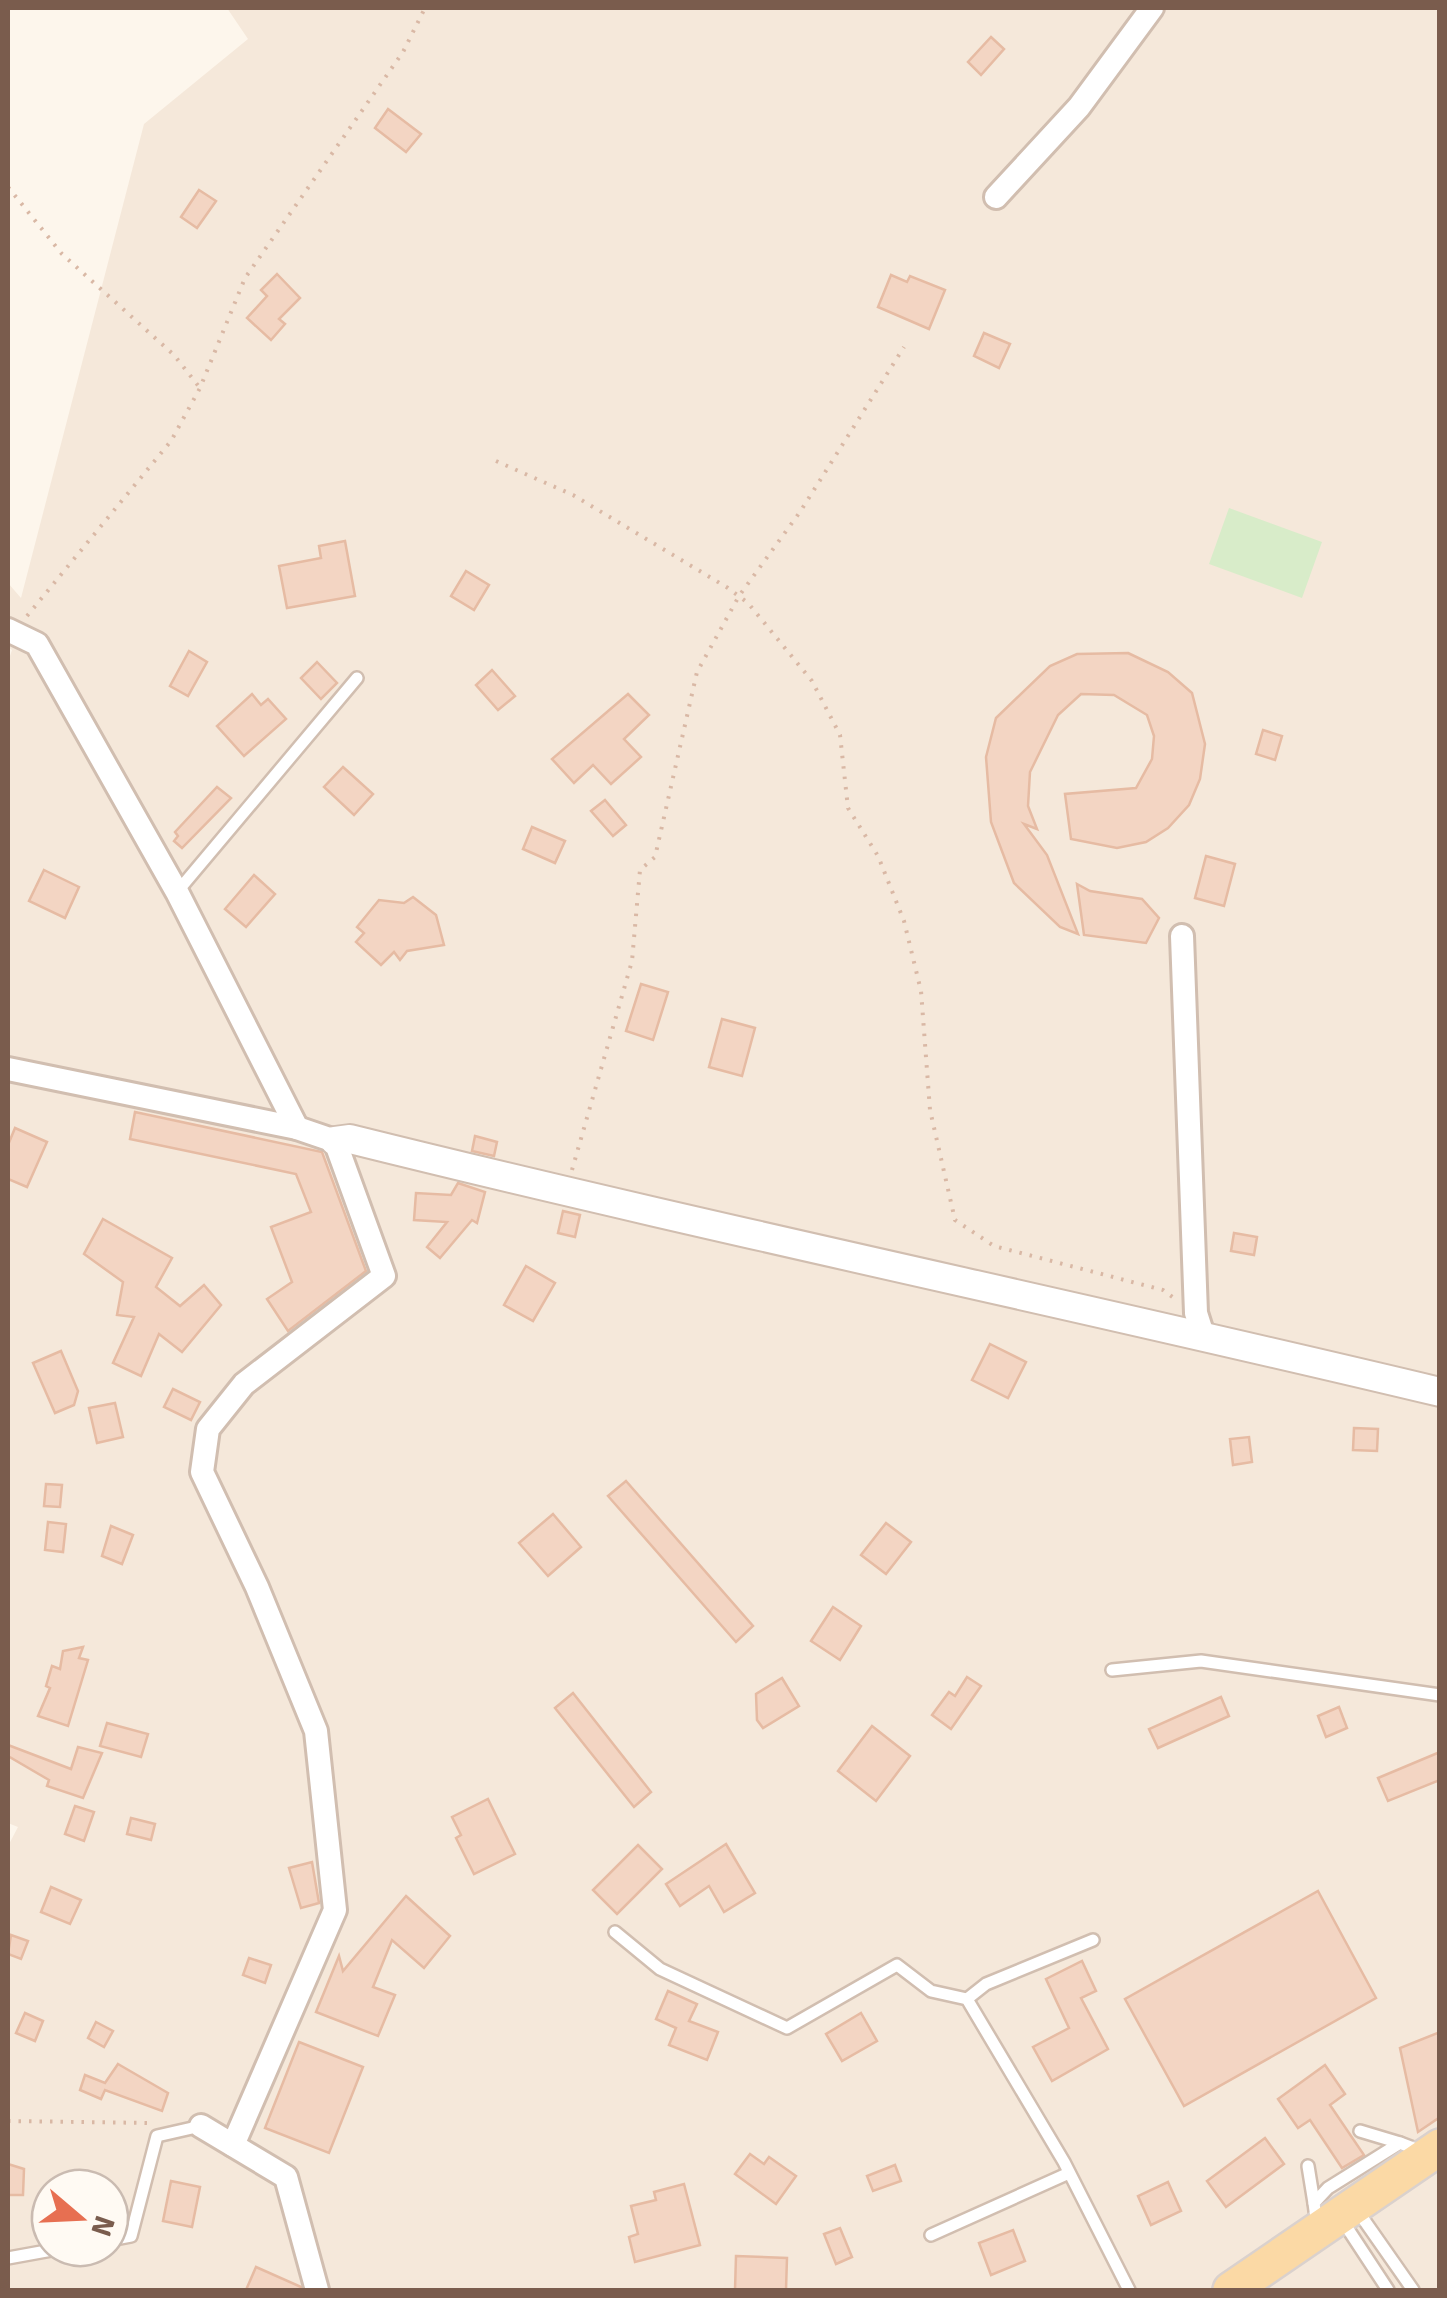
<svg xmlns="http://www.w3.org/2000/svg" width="1447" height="2298" viewBox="0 0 1447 2298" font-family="Signika,sans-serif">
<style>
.residential{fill:#f5e8da;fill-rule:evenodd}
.green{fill:#d8ecc9}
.building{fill:#f3d5c3;stroke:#e6bba3;stroke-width:2.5}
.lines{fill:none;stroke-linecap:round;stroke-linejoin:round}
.service-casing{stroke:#d1beb0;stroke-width:16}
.minor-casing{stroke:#d1beb0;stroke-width:28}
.tertiary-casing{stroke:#d1beb0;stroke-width:32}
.primary-casing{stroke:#dad1cd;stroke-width:40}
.path{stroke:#d9b8a5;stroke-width:4;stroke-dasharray:2.5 8;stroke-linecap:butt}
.service{stroke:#fff;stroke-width:11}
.minor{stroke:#fff;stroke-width:22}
.tertiary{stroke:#fff;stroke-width:28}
.primary{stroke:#fbd9a5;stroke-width:35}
</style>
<rect width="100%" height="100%" fill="#fdf6ec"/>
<path class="residential" d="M227 8H1439V2290H8V1846L18 1827 8 1823V662L12 650 8 647V583L21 598 144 124 248 39ZM50 2188H110V2248H50Z"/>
<path class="green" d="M1229 508 1322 542 1302 598 1209 564Z"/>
<g class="building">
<path d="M991 37 1004 49 981 75 968 62Z"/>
<path d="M388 109 421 134 406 152 375 128Z"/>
<path d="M199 190 216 201 197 228 181 217Z"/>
<path d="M277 274 300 298 279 319 285 324 271 340 247 318 267 296 261 290Z"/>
<path d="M891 275 907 282 910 276 945 290 929 329 878 307Z"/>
<path d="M984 333 1010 344 999 368 974 356Z"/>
<path d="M345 541 355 596 287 608 279 566 321 558 319 546Z"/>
<path d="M466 571 489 585 474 610 451 596Z"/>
<path d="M189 651 207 662 188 696 170 686Z"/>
<path d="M1128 653 1168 672 1192 693 1205 744 1200 779 1189 805 1168 828 1146 842 1117 848 1071 839 1065 794 1136 788 1152 759 1154 736 1147 715 1114 695 1081 694 1058 715 1030 772 1028 806 1037 829 1024 824 1047 855 1078 934 1060 927 1014 883 991 822 986 757 996 718 1050 666 1077 654Z"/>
<path d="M317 662 337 683 321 699 301 678Z"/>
<path d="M492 670 515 696 498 710 476 685Z"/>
<path d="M252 694 261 705 268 699 286 719 244 756 217 726Z"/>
<path d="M628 694 649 715 624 739 641 757 611 784 593 765 574 783 552 759Z"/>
<path d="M1263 730 1282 736 1275 760 1256 754Z"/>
<path d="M343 767 373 794 354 815 324 787Z"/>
<path d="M217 787 231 798 182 848 174 841 178 836 175 832Z"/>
<path d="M605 800 626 825 613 836 591 811Z"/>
<path d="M532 827 565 841 555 863 523 849Z"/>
<path d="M1206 856 1235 864 1224 906 1195 898Z"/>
<path d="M44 870 79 887 65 918 29 901Z"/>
<path d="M254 875 275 894 246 927 225 909Z"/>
<path d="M1077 884 1090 891 1142 899 1159 918 1146 943 1084 935Z"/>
<path d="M413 897 436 915 444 945 407 951 400 960 394 952 381 965 356 942 364 933 357 927 379 900 404 903Z"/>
<path d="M641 984 668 992 653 1040 626 1031Z"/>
<path d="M722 1019 755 1028 742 1076 709 1067Z"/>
<path d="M135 1112 322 1152 366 1271 288 1331 267 1299 292 1282 271 1227 311 1212 296 1174 130 1139Z"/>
<path d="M15 1128 47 1142 27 1187 8 1179V1145Z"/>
<path d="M475 1136 497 1142 494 1156 472 1151Z"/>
<path d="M458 1183 485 1192 477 1223 472 1220 440 1258 427 1247 447 1222 414 1220 416 1193 451 1195Z"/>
<path d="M563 1211 580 1215 575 1237 558 1233Z"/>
<path d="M103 1219 172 1258 156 1287 180 1306 204 1285 221 1305 182 1352 159 1334 141 1376 113 1363 134 1317 117 1315 123 1282 84 1254Z"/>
<path d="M1234 1233 1257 1237 1254 1255 1231 1251Z"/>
<path d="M526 1266 555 1283 533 1321 504 1305Z"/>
<path d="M990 1344 1026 1362 1008 1398 972 1380Z"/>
<path d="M61 1351 78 1391 74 1405 55 1413 33 1363Z"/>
<path d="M173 1389 200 1402 191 1420 164 1407Z"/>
<path d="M115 1403 123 1437 97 1443 89 1408Z"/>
<path d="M1354 1428 1378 1429 1377 1451 1353 1450Z"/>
<path d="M1249 1437 1252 1462 1233 1465 1230 1439Z"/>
<path d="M626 1481 753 1626 736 1642 608 1496Z"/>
<path d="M46 1484 62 1485 60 1507 44 1506Z"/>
<path d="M553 1514 581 1547 548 1576 519 1543Z"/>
<path d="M48 1522 66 1524 63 1552 45 1550Z"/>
<path d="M886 1523 911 1542 886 1574 861 1555Z"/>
<path d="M111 1526 133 1535 122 1564 102 1556Z"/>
<path d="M833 1607 861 1626 840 1660 811 1641Z"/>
<path d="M83 1647 79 1658 88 1660 68 1726 38 1716 50 1688 46 1686 52 1666 60 1669 63 1651Z"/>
<path d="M967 1677 981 1686 951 1729 932 1715 949 1692 955 1696Z"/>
<path d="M782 1678 799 1706 763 1728 757 1720 756 1694Z"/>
<path d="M573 1693 651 1792 634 1807 555 1708Z"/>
<path d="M1221 1697 1229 1716 1158 1748 1149 1729Z"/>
<path d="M1339 1707 1347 1728 1326 1737 1318 1716Z"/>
<path d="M107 1723 148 1734 141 1757 100 1746Z"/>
<path d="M872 1726 910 1756 876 1801 838 1771Z"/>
<path d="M8 1745 71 1769 78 1747 102 1753 83 1798 47 1786 49 1780 8 1756Z"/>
<path d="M1440 1752V1780L1388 1801 1378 1778Z"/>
<path d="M488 1799 515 1854 474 1874 456 1838 461 1835 452 1817Z"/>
<path d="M75 1806 94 1812 84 1841 65 1834Z"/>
<path d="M131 1818 155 1824 151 1840 127 1834Z"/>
<path d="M726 1844 755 1893 724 1912 709 1886 680 1906 666 1884Z"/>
<path d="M638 1845 662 1869 617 1914 593 1890Z"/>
<path d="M312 1862 319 1903 301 1908 289 1868Z"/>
<path d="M51 1887 81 1900 70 1924 41 1912Z"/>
<path d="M1318 1891 1376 1998 1184 2106 1125 1999Z"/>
<path d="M406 1896 450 1936 424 1968 392 1940 373 1987 395 1995 378 2036 316 2012 339 1956 343 1971Z"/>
<path d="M11 1935 28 1941 21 1959 8 1954Z"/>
<path d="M249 1958 271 1965 265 1983 243 1975Z"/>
<path d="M1082 1961 1096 1991 1081 1998 1108 2049 1052 2081 1033 2047 1069 2028 1046 1979Z"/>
<path d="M668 1991 697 2004 689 2021 718 2032 707 2060 669 2045 676 2028 656 2019Z"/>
<path d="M25 2013 43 2021 35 2041 16 2033Z"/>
<path d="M861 2013 877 2041 842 2061 826 2034Z"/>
<path d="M96 2022 113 2031 104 2047 88 2038Z"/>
<path d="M1440 2032V2117L1418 2132 1400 2048Z"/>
<path d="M299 2042 363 2067 329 2153 265 2128Z"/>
<path d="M118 2064 168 2093 162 2111 105 2090 101 2099 80 2090 85 2075 105 2083Z"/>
<path d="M1325 2065 1345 2094 1330 2105 1364 2155 1342 2168 1310 2120 1298 2128 1278 2099Z"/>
<path d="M1265 2138 1284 2164 1226 2207 1207 2181Z"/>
<path d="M750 2154 764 2164 769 2157 796 2176 776 2204 735 2174Z"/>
<path d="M8 2164 24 2169 23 2195H8Z"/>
<path d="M895 2165 901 2181 873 2191 867 2176Z"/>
<path d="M171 2181 200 2187 192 2227 163 2221Z"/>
<path d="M1168 2182 1181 2211 1151 2225 1138 2196Z"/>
<path d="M684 2184 700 2245 635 2262 629 2237 638 2234 631 2206 656 2200 654 2192Z"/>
<path d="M840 2228 852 2257 836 2264 824 2234Z"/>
<path d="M1013 2230 1025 2261 991 2275 979 2243Z"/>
<path d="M736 2256 787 2258 786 2290H735Z"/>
<path d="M256 2267 301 2287 302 2290H246Z"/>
</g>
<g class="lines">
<g class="service-casing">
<g id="service">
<path d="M177 892 357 678"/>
<path d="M1112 1670 1201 1661 1440 1695"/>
<path d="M615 1932 660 1969 787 2028 897 1965 931 1991 967 1999 1064 2162 1129 2290"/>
<path d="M967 1999 986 1984 1093 1940"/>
<path d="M1360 2131 1400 2143"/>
<path d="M1308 2166 1314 2203"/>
<path d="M1357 2210 1413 2290"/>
<path d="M1342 2220 1388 2290"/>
<path d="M1317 2226 1314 2203 1328 2188 1400 2143 1421 2151"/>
<path d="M931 2235 1069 2173"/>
<path d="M110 2240 131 2236 157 2136 201 2126"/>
<path d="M8 2258 63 2248"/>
</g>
</g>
<g class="minor-casing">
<g id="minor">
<path d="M996 197 1079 107 1152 8"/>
<path d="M8 630 37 644 177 892 297 1128"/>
<path d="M1182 936 1196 1313 1203 1335"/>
<path d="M8 1069 297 1128 335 1141 384 1276 244 1384 208 1429 202 1472 257 1587 316 1731 335 1910 233 2145"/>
<path d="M201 2126 286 2177 317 2290"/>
</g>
</g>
<g class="tertiary-casing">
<path id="tertiary" d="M335 1141 350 1139C712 1229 1077 1305 1440 1392"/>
</g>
<g class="primary-casing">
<path id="primary" d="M1231 2290 1440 2147"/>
</g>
<g class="path">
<path d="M8 187 62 254 174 355 200 388"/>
<path d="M496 461 573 495 728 588 748 603 812 681 840 735 848 808 878 856 904 921 921 991 930 1110 955 1220 994 1246 1163 1290 1175 1299"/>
<path d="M27 616 171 441 200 388 245 278 403 52 425 8"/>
<path d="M572 1170 632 961 640 870 655 857 697 672 739 596 800 512 904 347"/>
<path d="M8 2121 152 2123"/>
</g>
<use href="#service" class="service"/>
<use href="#minor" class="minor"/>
<use href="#tertiary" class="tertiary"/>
<use href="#primary" class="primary"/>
</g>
<rect width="1447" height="2298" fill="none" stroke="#7a5c4d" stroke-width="20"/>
<g transform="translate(80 2218) rotate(109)"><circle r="48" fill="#fffaf3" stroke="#cabbb1" stroke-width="2.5"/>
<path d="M0-8L18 38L0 25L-18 38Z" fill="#e76f51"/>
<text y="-15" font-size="28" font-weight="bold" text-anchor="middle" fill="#7a5c4d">N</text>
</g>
</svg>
